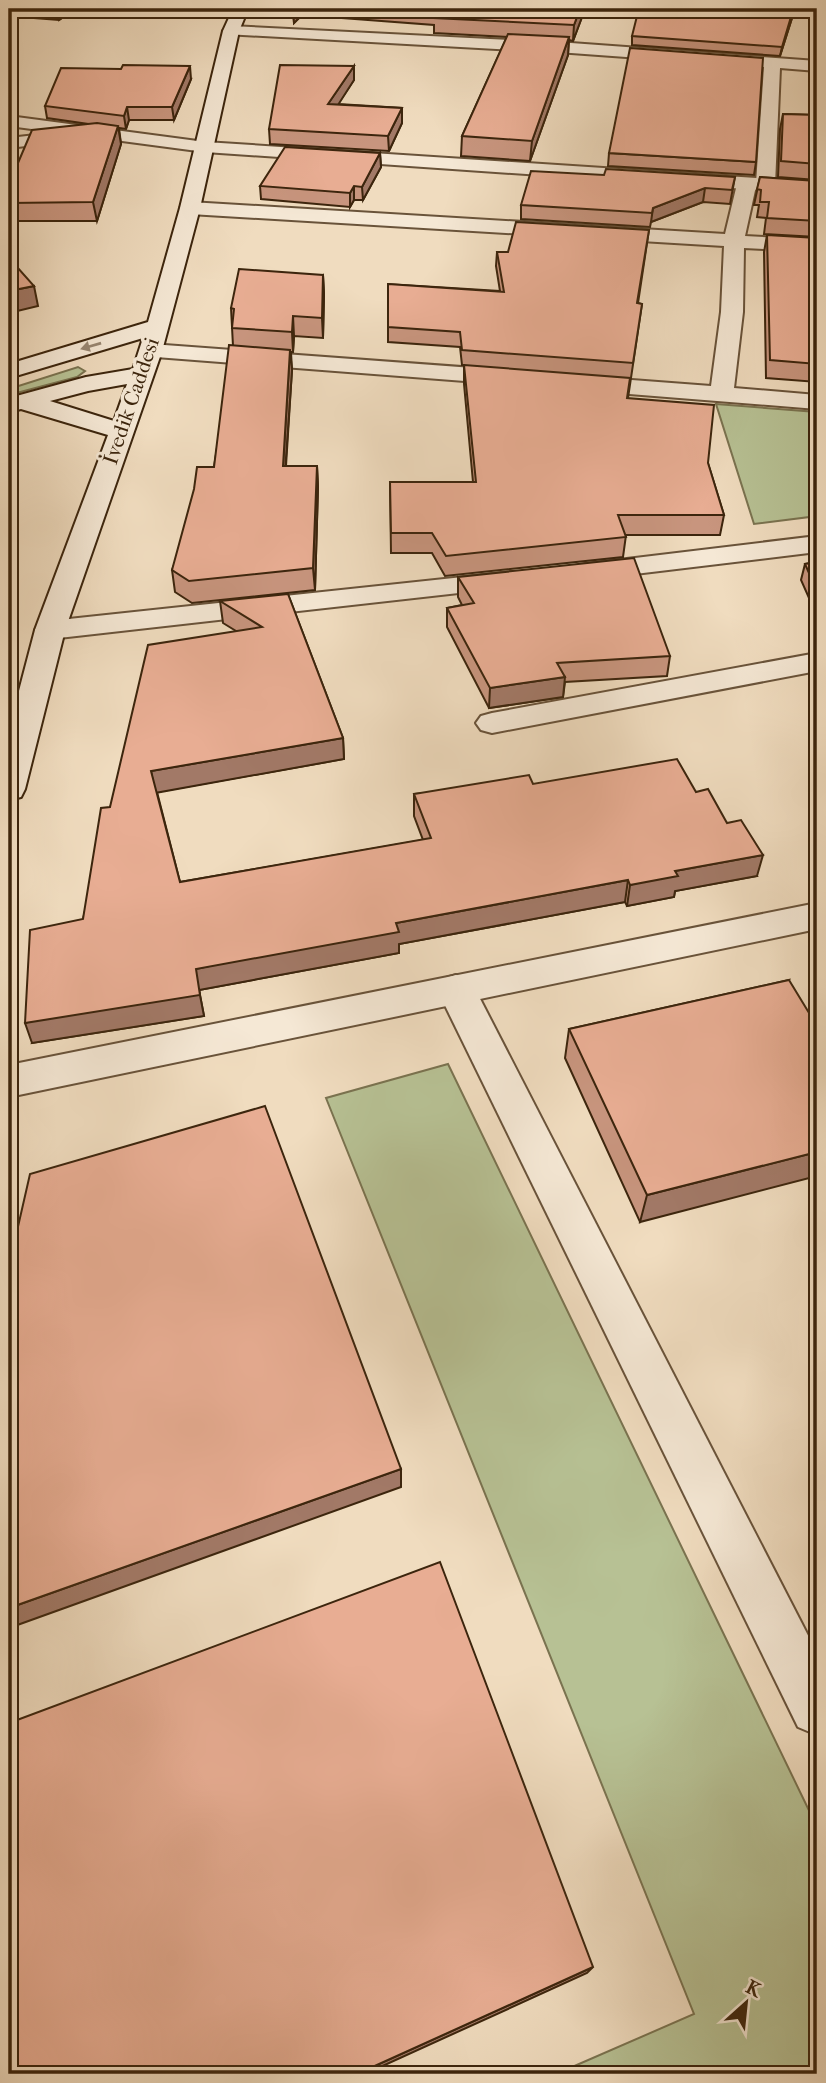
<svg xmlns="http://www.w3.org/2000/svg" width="826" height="2083" viewBox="0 0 826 2083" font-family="'IM FELL French Canon',serif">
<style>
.green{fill:#b7c194;stroke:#7a7350;stroke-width:2}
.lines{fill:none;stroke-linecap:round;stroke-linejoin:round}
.minor-casing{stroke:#69533a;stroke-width:4}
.tertiary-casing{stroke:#69533a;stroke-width:4}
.secondary-casing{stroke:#3c250d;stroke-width:4}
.minor{fill:#f5e8d5;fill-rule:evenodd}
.tertiary{fill:#f5e8d5;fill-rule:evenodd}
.secondary{fill:#f5e8d5;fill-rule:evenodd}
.wall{fill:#c8957e;stroke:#3c250d;stroke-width:2}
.shaded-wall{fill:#a27967;stroke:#3c250d;stroke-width:2}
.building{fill:#e8ad93;stroke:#3c250d;stroke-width:2}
.oneway{fill:#988671}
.labels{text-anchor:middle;stroke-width:7;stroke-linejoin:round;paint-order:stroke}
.far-street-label{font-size:21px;fill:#3c250d;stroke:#f5e8d5}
</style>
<rect width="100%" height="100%" fill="#f0dcbf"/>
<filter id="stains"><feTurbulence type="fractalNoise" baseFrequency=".00286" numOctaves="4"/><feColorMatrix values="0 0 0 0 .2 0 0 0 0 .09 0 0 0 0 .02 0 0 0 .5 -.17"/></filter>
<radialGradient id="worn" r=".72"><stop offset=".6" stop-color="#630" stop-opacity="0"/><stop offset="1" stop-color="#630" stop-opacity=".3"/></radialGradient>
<g class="green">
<path d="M78 367 85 371 77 377 9 395V389Z"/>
<path d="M716 404 817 412V516L754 524Z"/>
<path d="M448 1064 817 1827V2074H556L694 2014 326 1098Z"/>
</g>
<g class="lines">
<g class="minor-casing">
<g id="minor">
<path d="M714 9H817V16L722 14Z"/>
<path d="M231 26 571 43 817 61V71L780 68 775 185 765 191 756 186 745 236 817 240V252L744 248 743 312 734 388 817 395V409L579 390 571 388 567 383 571 378 579 376 711 386 721 312 724 246 190 214 180 208 190 202 725 234 737 184 747 178 756 183 764 67 571 53 225 34 223 31Z"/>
<path d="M80 130 86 131 89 135 86 139 9 148V138Z"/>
<path d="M151 344 515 371 523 373 527 378 523 383 515 385 143 356 140 351 143 346Z"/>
<path d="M817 536V552L585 580 575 578 571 572 575 566 585 564Z"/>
<path d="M511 572 521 574 525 580 521 586 50 639 40 636 35 630 40 624 50 621Z"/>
<path d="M817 653V671L492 733 481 730 476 723 481 716 492 713Z"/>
<path d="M456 975 469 979 475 989 817 1653V1735L798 1727 437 989 443 979Z"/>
</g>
</g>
<g class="tertiary-casing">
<g id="tertiary">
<path d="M9 116 205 142 817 182V194L205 152 9 126Z"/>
<path d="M817 903V929L9 1097V1065Z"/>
</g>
</g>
<g class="secondary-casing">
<path id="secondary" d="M233 9H248L239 31 200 208 162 351 65 630 25 789 21 797 9 800V729L35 630 108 435 21 409 9 412V398L86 377 133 369 143 338 9 378V364L148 322 180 208 223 31ZM127 384 114 421 50 401 88 391Z"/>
</g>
<use href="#minor" class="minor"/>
<use href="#tertiary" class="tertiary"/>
<use href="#secondary" class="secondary"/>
</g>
<g class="wall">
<path d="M9 9H75L59 20 9 16Z"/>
<path d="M293 9H585L573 41 569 40 568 55 530 161 461 156 462 136 507 37 434 33V25L302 15 294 23Z"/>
<path d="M793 10 792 18 780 56 632 45V36Z"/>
<path d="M354 66V80L338 104 402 108V123L389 151 270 144 269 129Z"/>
<path d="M191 79 174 120H129L126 129 119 128 121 144 97 221H9V184L88 124 47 118 45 106Z"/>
<path d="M783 114 817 115V180L778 177 780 129Z"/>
<path d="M380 153 381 167 363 200H354L350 207 261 199 260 186Z"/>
<path d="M609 153 756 162 754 175 608 166Z"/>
<path d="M604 175 735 177 730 204 703 202 651 222 650 227 521 219V205Z"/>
<path d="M760 177 817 181V237L764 234 766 218 757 217 759 205H754Z"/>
<path d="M649 230 638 303 642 304 628 398 708 463 724 515 720 535H626L623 557 445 576 432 553H391L390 482H473L464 384V365H462L460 347 388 342V284L500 291 496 266 497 252H508Z"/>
<path d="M767 235 817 238V382L766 378 764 252Z"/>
<path d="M323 275 324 294 323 338 294 336 293 352H291L292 370 286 466H317L318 487 315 590 192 603 175 592 172 570 214 467 233 346 231 308Z"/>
<path d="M817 562V616L801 580 805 564Z"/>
<path d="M458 577 670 656 667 676 565 682 563 697 489 708 447 627V608L462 605 458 597Z"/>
<path d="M288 594 343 738 344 759 157 792 180 882 423 840 414 816V794L533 784 696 792 757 876 675 891 674 897 627 906 625 902 399 944V953L199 990 204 1016 32 1043 83 919 110 807 236 631 223 623 220 601Z"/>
<path d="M817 690V712L813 706Z"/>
<path d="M789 980 640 1222 565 1058 569 1029Z"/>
</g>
<g class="shaded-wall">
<path d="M57 9H75L59 20Z"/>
<path d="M293 9H302V15L294 23Z"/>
<path d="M580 9H585L573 41 574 25Z"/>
<path d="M793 10 792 18 780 56 782 47Z"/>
<path d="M569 37 568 55 530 161 532 141Z"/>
<path d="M190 66 191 79 174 120 172 107Z"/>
<path d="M354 66V80L329 119 328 104Z"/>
<path d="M127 107 129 120 126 129 124 116Z"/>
<path d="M402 108V123L389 151 388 136Z"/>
<path d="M118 126 121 144 97 221 93 202Z"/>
<path d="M380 153 381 167 363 200 362 187Z"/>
<path d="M354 186V200L350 207V193Z"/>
<path d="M705 188 703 202 651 222 653 208Z"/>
<path d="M323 275 324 294 323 338 322 318Z"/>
<path d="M34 286 38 306 9 313V291Z"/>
<path d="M293 316 294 336 293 352 292 332Z"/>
<path d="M290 350 292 370 284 487 283 466Z"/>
<path d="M317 466 318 487 315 590 313 568Z"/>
<path d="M565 677 563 697 489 708 490 688Z"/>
<path d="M343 738 344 759 155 793 151 771Z"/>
<path d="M763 855 757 876 675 891 674 897 627 906 630 885 675 871Z"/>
<path d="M628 880 625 902 399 944V953L199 990 204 1016 32 1043 25 1023 196 969 396 923Z"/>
<path d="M817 1152V1176L640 1222 647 1195Z"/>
<path d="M401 1469V1487L9 1628V1608Z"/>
<path d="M593 1967 587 1973 365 2074H357Z"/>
</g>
<g class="building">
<path d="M422 9H580L574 25 434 18V10Z"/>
<path d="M691 9H751L793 10 782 47 632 36 637 16 690 18Z"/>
<path d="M508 34 569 37 532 141 462 136Z"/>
<path d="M630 48 763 58 756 162 609 153Z"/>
<path d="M123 65 190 66 172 107H127L124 116 45 106 61 68 121 69Z"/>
<path d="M280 65 354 66 328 104 402 108 388 136 269 129Z"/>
<path d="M783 114 817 115V164L781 161Z"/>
<path d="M97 123 118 126 93 202 9 203V184L32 130Z"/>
<path d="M285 147 380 153 362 187 354 186 350 193 260 186Z"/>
<path d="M606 169 735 177 732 190 705 188 653 208 652 213 521 205 531 171 604 175Z"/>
<path d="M760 177 817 181V221L767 218 769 202H760L761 190 757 189Z"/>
<path d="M516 222 649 230 637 303 642 304 633 363 462 350 460 332 388 327V284L504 292 497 252H508Z"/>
<path d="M767 235 817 238V364L770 360Z"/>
<path d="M9 258 34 286 9 291Z"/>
<path d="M239 269 323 275 322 318 293 316 292 332 232 328 234 309 231 308Z"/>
<path d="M229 345 290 350 283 466H317L313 568 189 581 172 570 194 489 197 467H214Z"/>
<path d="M464 365 630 378 627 398 714 405 708 463 724 515H618L626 537 446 556 432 533H391L390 482H476Z"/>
<path d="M634 558 670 656 557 663 565 677 490 688 447 608 474 603 458 577Z"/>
<path d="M817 562V591L805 564Z"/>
<path d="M288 594 343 738 151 771 180 882 431 838 414 794 529 775 533 784 677 759 696 792 708 789 727 823 741 820 763 855 675 871 678 876 630 885 628 880 396 923 399 932 196 969 200 995 25 1023 30 930 83 919 101 808 110 807 148 645 262 627 220 601Z"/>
<path d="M789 980 817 1026V1152L647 1195 569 1029Z"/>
<path d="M265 1106 401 1469 9 1608V1266L30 1174Z"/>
<path d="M440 1562 593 1967 357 2074H9V1723Z"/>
</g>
<defs><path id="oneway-solid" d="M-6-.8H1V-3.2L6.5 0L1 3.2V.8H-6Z" transform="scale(1.75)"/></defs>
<use class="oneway" href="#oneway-solid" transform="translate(91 346) rotate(164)"/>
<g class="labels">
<g class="far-street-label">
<text transform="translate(131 401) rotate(-71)" y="7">İvedik Caddesi</text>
</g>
</g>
<rect width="826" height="2083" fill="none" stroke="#f0dcbf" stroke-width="35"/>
<rect x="10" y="10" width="805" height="2062" fill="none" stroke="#3c250d" stroke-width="3.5"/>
<rect x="18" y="18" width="791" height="2048" fill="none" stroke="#3c250d" stroke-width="2"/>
<g transform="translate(746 2003) rotate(27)" stroke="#f5e8d5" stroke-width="5" paint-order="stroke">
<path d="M0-5L12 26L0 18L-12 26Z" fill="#3c250d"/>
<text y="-10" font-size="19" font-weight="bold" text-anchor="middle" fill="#3c250d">K</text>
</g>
<rect width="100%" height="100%" filter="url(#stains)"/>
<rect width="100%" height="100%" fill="url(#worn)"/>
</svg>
